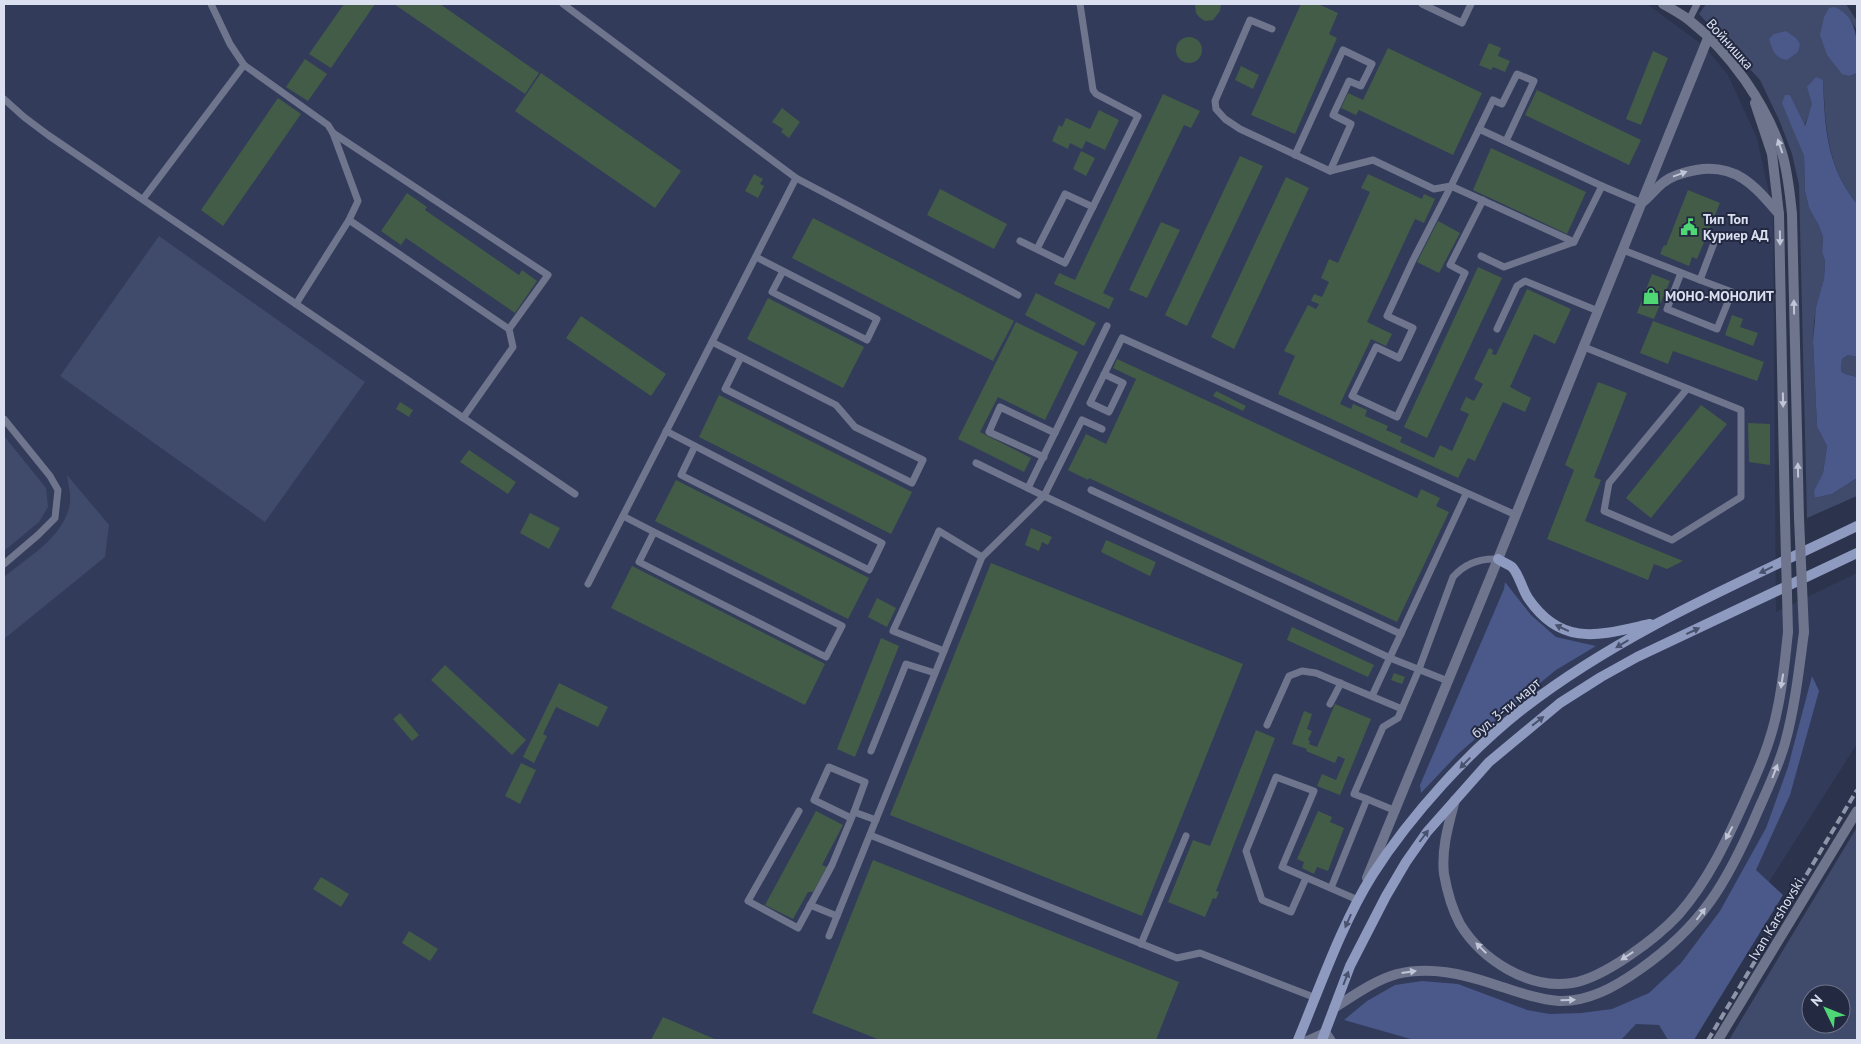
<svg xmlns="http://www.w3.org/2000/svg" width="1861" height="1044" viewBox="0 0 1861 1044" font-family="'PT Sans',sans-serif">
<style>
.built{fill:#323b5a}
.green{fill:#404a6a;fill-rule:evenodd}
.forest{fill:#4a588a}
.building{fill:#435c47}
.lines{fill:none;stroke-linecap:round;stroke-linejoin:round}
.service{stroke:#6e758d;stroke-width:7}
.minor{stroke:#6e758d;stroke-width:10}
.secondary{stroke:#8e9abf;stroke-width:10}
.rail{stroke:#8f95a9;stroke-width:4;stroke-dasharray:8 4;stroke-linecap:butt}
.minor-bridge{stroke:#6e758d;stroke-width:10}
.oneway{fill:#c0c5d7}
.oneway2{fill:#48516d}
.labels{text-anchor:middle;stroke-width:4;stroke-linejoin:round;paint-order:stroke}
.street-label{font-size:14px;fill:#dbe0f0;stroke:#222941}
.poi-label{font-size:14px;font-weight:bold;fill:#dbe0f0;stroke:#222941;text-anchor:start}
</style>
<rect width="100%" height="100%" fill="#2c334c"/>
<path class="built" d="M4 4H1647L1704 46 1728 75 1757 138 1773 211 1776 612 1857 573V744L1668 1040H4Z"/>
<g class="green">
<path d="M1706 4H1846L1857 21V30L1850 20V76L1857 73V204C1826 165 1826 128 1823 80L1804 126 1795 133 1804 156 1805 191 1809 208 1819 226 1823 237 1822 252 1825 261 1824 279 1814 321 1813 341 1817 427 1827 446 1823 473 1815 491V498L1832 494 1857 478V496L1807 518 1799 185 1792 154 1780 122 1760 80 1699 14Z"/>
<path d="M159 236 365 382 265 522 60 376Z"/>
<path d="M1848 355 1857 357V377L1845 374 1841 371 1842 359Z"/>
<path d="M4 436 46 488 48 507 39 522 4 551Z"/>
<path d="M67 475 109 525 105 557 4 639V577C28 557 66 536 70 502 71 494 68 483 67 475Z"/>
<path d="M1857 827V1040H1729ZM1811 994H1841V1024H1811Z"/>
</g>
<g class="forest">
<path d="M1834 7C1861 17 1857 48 1857 73L1850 76 1842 74 1827 55 1820 35 1824 17 1829 8Z"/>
<path d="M1786 31 1796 38 1800 44 1798 52 1787 60C1775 59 1772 49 1769 39L1774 34Z"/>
<path d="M1816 77 1823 80C1825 128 1826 165 1857 204V357L1848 355 1842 359 1841 371 1845 374 1857 377V478L1832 494 1815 498 1814 491 1823 473 1827 446 1817 427 1813 341 1816 308 1824 279 1825 261 1822 252 1823 237 1819 226 1809 208 1805 191 1804 156 1782 103 1785 95H1790L1805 126 1812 104 1807 87Z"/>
<path d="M1505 582 1531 615 1556 637 1596 646 1556 670 1511 707 1457 755 1421 793 1420 785 1504 589Z"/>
<path d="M1812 676 1819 691 1790 795 1756 870 1783 895 1694 1040H1668L1659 1025 1636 1024 1621 1040H1414L1344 1020 1367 1001 1395 985 1422 981 1458 984 1527 1010 1550 1014 1581 1013 1612 1009 1649 993 1681 963 1720 911 1766 828 1788 767Z"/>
</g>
<g class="building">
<path d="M344 4H375L331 68 309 54Z"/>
<path d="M394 4H440L539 73 525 94Z"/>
<path d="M1195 4H1221L1220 11 1213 20 1205 21 1199 17 1196 13Z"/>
<path d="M1301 4H1318L1338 13 1329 34 1337 38 1295 134 1251 115Z"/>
<circle cx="1189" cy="50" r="13"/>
<path d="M1489 43 1501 48 1498 56 1510 61 1505 72 1493 67 1491 70 1479 65Z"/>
<path d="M1388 48 1482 93 1453 155 1359 110 1356 115 1341 108 1348 93 1363 100Z"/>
<path d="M1653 51 1668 58 1641 125 1626 119Z"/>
<path d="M305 59 327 74 308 101 286 87Z"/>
<path d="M1241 66 1259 75 1253 89 1235 80Z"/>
<path d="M541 73 681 171 655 208 515 111Z"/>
<path d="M1537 90 1641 140 1629 165 1525 115Z"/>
<path d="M1163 94 1200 111 1191 128 1184 125 1103 293 1114 298 1109 309 1054 284 1059 273 1075 280Z"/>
<path d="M278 98 301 114 223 226 201 210Z"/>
<path d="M782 108 800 122 789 138 781 132 783 129 772 122Z"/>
<path d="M1099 110 1119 120 1105 150 1086 141 1082 149 1070 143 1068 149 1052 141 1059 125 1062 127 1066 118 1090 129Z"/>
<path d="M1491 148 1586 192 1567 234 1473 190Z"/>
<path d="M1081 151 1095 158 1086 176 1073 169Z"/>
<path d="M1240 156 1263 166 1187 326 1165 315Z"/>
<path d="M754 174 763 179 760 184 764 186 758 198 745 191Z"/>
<path d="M1368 174 1422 199 1424 194 1435 199 1424 223 1415 219 1367 322 1392 334 1386 346 1371 339 1340 404 1351 409 1353 404 1367 410 1365 416 1388 426 1386 430 1402 437 1400 442 1434 458 1440 445 1452 451 1469 414 1460 410 1466 397 1474 401 1483 384 1474 379 1489 348 1493 350 1492 354 1496 355 1527 289 1571 309 1555 344 1534 334 1510 387 1531 398 1525 412 1503 402 1475 461 1468 458 1458 478 1278 394 1295 356 1284 351 1308 305 1316 309 1319 304 1311 301 1314 294 1322 297 1329 282 1321 278 1329 259 1338 263 1370 192 1361 188Z"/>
<path d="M1286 177 1309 188 1234 349 1211 337Z"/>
<path d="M940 189 1007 224 994 249 927 215Z"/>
<path d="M1688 190 1720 203 1697 259 1692 257 1689 266 1660 254 1664 245 1666 246Z"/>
<path d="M407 193 427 207 425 210 519 275 522 270 537 281 515 313 406 238 401 245 381 231Z"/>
<path d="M813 218 1014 321 993 361 792 258Z"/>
<path d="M1438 221 1460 233 1439 273 1417 262Z"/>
<path d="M1161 222 1180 230 1147 298 1129 290Z"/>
<path d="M1478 267 1502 278 1427 438 1404 427Z"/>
<path d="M1652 274 1670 281 1654 319 1637 313Z"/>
<path d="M1036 293 1096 323 1084 346 1025 315Z"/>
<path d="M768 298 864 347 843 388 747 339Z"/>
<path d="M1732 315 1743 319 1740 327 1758 333 1753 346 1725 335Z"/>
<path d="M581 316 666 374 651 396 566 338Z"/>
<path d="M1653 321 1764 362 1757 381 1673 351 1668 364 1640 353Z"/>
<path d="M1016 322 1078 352 1045 420 998 397 980 432 1031 458 1024 472 958 439Z"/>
<path d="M1117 359 1417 498 1421 489 1440 498 1436 506 1449 512 1397 622 1089 478 1088 480 1068 470 1086 434 1106 444 1136 379 1113 368Z"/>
<path d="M1598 382 1627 393 1594 477 1601 480 1585 521 1683 561 1667 569 1654 564 1648 580 1547 539 1574 470 1565 465Z"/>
<path d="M1216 391 1246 406 1243 411 1213 396Z"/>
<path d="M719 395 912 492 891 534 699 437Z"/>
<path d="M400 402 413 410 409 417 396 409Z"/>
<path d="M1701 405 1727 424 1651 518 1626 498Z"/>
<path d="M1748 423 1770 424V465L1749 462Z"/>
<path d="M469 450 516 482 508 494 460 462Z"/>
<path d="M676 480 869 578 848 619 655 521Z"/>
<path d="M530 513 560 528 549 549 520 533Z"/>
<path d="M1031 528 1052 537 1048 545 1042 542 1039 551 1025 545Z"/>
<path d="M1106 540 1156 562 1150 576 1101 552Z"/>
<path d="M991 563 1243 664 1142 916 890 815Z"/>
<path d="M632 566 825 664 805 705 611 608Z"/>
<path d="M877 598 896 608 887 627 868 617Z"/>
<path d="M1292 627 1374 665 1368 677 1287 640Z"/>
<path d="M881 638 899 646 855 757 837 749Z"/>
<path d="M445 665 526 740 512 755 431 680Z"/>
<path d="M1394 673 1405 677 1402 684 1391 680Z"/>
<path d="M559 683 608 707 598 727 556 707 543 734 547 736 534 763 523 757Z"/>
<path d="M1335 704 1371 719 1340 795 1317 786 1322 774 1336 780 1345 759 1338 756 1335 763 1306 751 1307 749 1292 744 1304 711 1312 714 1307 729 1312 731 1308 740 1310 741 1309 744 1317 747Z"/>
<path d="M400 713 419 735 412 741 393 719Z"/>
<path d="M1256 730 1275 738 1216 891 1219 892 1216 899 1213 898 1205 917 1168 902 1193 840 1210 846Z"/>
<path d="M521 763 536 770 520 804 505 796Z"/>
<path d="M816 811 843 825 822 865 827 867 813 892H808L793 919 765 905Z"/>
<path d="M1318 811 1332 817 1330 822 1344 828 1328 871 1317 867 1314 874 1302 868 1304 862 1297 859Z"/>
<path d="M873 860 1179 982 1156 1040H880L812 1013Z"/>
<path d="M321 877 349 894 341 907 313 889Z"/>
<path d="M409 931 438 949 430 961 402 943Z"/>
<path d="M663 1017 717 1040H651Z"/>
</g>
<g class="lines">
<g class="service">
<path d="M211 4 230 44 244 65 328 125 333 133 358 201 349 220 296 304 575 494"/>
<path d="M563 4 796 178 588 584"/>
<path d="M1422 4 1462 23 1471 4"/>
<path d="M1689 20 1697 4"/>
<path d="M1272 29 1250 20 1215 101 1216 109 1225 119 1240 129 1330 171 1373 160 1434 189 1451 186 1479 129 1602 186 1642 203"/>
<path d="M4 99 24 117 48 135 296 304"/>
<path d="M1479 129 1493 100 1502 104 1517 74 1534 81 1506 141"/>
<path d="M333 133 548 275 509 329 513 347 463 418"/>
<path d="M1295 155 1343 50 1372 64 1361 86 1349 81 1333 115 1351 124 1330 171"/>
<path d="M796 178 1018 295"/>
<path d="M143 199 244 65"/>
<path d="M1483 200 1450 265 1465 273 1397 417 1352 396 1376 347 1399 358 1413 328 1387 316 1413 260 1451 186 1574 242"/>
<path d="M349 220 509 329"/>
<path d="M1020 241 1065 263 1138 116 1096 94 1093 90 1080 4"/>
<path d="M1037 249 1065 194 1093 207"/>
<path d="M1623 250 1700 280 1714 243"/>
<path d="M1481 256 1504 267 1574 242 1602 186"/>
<path d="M756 257 877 319 867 340 772 292 783 271"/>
<path d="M1681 273 1667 309 1717 329 1732 292 1700 280"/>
<path d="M1497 329 1517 286 1525 281 1598 311"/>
<path d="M712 342 836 405 855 427 923 460 912 483 725 389 741 357"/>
<path d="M1584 347C1636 368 1689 389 1741 410V497L1672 540 1604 511 1609 483 1687 389"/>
<path d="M1104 374 1123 383 1109 412 1090 403 1122 338 1516 515"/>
<path d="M4 419 50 476 58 490 55 518 38 535 4 564"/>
<path d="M666 431 882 543 869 570 681 475 695 446"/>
<path d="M1044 457 989 432 1000 407 1055 433"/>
<path d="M976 463 1044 496 1082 420 1102 429"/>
<path d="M1028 488 1107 326"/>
<path d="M1091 490 1401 634"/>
<path d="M623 516 654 532 842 626 826 657 639 562 654 532"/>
<path d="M944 651 893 631 939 531 982 557"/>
<path d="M1372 696 1466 494"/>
<path d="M1330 704 1341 683"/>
<path d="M1267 725 1289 676 1302 671 1316 673 1402 709"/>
<path d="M871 751 906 664 935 673"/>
<path d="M1367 799 1396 811"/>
<path d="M799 811 748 901 798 928 832 865 854 812 876 820"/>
<path d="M851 818 814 800 829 767 865 782 854 812"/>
<path d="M870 835 1177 958 1200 953 1316 998"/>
<path d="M1306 878 1291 912 1262 900 1246 851 1276 777 1314 791 1282 867 1358 900"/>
<path d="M1331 888 1367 799 1354 794 1383 727 1398 718 1419 669 1453 577C1465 563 1480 558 1498 559"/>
<path d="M810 905 837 916"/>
<path d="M829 936 982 557 1044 496 1390 658 1448 681"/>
<path d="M1141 944 1186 836"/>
<path d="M1306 1040 1326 1031 1332 1040"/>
</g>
<g class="minor">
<path d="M1663 4C1672 9 1681 14 1689 20 1730 52 1767 105 1782 153 1788 173 1790 194 1792 214L1799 518"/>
<path d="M1755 103 1772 154 1779 214 1785 519"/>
<path d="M1644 201C1651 195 1657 187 1664 182 1673 175 1685 172 1696 170 1736 163 1755 186 1779 214"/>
<path d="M1455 800C1449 823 1441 849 1444 874 1447 891 1452 909 1460 924 1482 960 1529 990 1572 983 1604 978 1657 938 1679 914 1708 881 1727 840 1745 800 1758 771 1771 742 1777 711 1783 685 1785 659 1788 632"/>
<path d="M1367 878 1498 559 1708 38"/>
<path d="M1334 1008C1353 996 1375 980 1397 974 1430 966 1463 974 1493 984 1515 991 1536 999 1559 1001 1588 1002 1615 987 1639 970 1702 926 1727 883 1757 813 1767 790 1778 768 1785 743 1795 707 1799 669 1804 632"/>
<path d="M1718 1040 1857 811"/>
</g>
<g class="secondary">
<path d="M1498 559C1502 562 1508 564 1512 567 1519 574 1522 589 1528 598 1562 648 1600 635 1650 624"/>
<path d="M1298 1040C1320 987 1342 923 1373 874 1411 815 1469 751 1524 708 1625 630 1744 581 1857 526"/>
<path d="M1322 1040 1350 966 1386 896 1406 862 1427 832 1489 762 1560 703 1601 677 1637 657 1857 553"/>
</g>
<path class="rail" d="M1708 1040 1857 790"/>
<g class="minor-bridge">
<path d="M1799 518 1804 632"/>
<path d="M1785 519 1788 632"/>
</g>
</g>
<defs><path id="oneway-solid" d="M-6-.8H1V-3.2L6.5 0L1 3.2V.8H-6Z" transform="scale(1.25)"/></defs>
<g class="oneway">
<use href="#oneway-solid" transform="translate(1780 146) rotate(-109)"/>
<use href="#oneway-solid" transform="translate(1680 174) rotate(-20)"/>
<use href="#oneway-solid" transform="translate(1780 238) rotate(89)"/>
<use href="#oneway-solid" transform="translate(1794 307) rotate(-91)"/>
<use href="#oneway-solid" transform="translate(1783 400) rotate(89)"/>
<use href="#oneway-solid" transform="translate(1798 470) rotate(-91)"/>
<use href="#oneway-solid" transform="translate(1782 681) rotate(99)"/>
<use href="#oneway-solid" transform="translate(1775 771) rotate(-69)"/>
<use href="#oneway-solid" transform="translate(1729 833) rotate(118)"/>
<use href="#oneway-solid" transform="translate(1701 914) rotate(-53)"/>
<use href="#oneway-solid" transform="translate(1481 948) rotate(-135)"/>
<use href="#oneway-solid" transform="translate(1627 956) rotate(147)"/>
<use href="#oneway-solid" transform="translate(1409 972) rotate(-8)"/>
<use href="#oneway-solid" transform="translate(1568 1000) rotate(-1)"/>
</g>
<g class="oneway2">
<use href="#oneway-solid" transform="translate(1766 570) rotate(154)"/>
<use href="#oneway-solid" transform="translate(1562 628) rotate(-155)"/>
<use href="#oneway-solid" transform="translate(1693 631) rotate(-25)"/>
<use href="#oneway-solid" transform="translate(1622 644) rotate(149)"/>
<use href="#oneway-solid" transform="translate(1538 721) rotate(-38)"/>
<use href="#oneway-solid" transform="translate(1465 763) rotate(134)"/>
<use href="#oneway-solid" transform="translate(1424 836) rotate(-53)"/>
<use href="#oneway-solid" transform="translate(1348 921) rotate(114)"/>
<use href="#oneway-solid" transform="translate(1346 978) rotate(-69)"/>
</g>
<defs>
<g id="civic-bare" transform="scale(1.35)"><path d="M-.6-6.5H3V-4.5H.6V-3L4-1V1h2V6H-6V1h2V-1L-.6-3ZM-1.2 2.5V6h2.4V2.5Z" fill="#4fd675" stroke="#222941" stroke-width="2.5" paint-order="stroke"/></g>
<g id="shop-bare" transform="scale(1.35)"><path d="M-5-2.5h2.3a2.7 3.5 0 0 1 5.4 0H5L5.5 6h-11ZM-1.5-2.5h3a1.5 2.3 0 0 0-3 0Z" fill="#4fd675" stroke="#222941" stroke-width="2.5" paint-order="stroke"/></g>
</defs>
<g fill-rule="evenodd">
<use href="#civic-bare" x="1689" y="227"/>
<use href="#shop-bare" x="1651" y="296"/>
</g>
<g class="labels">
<g class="street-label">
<text transform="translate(1730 44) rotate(48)" y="5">Войнишка</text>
<text transform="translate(1506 708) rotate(-40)" y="5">бул. 3-ти март</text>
<text transform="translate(1776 919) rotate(-59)" y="5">Ivan Karshovski</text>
</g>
<g class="poi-label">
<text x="1703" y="224">Тип Топ<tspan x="1703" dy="16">Куриер АД</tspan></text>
<text x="1665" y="301">МОНО-МОНОЛИТ</text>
</g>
</g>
<rect width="1861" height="1044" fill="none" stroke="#dbe0f0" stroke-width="10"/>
<g transform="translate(1826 1009) rotate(313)"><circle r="24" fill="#222941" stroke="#6c7287"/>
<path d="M0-4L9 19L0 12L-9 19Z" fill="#4fd675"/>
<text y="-8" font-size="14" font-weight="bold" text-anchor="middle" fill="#dbe0f0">N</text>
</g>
</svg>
